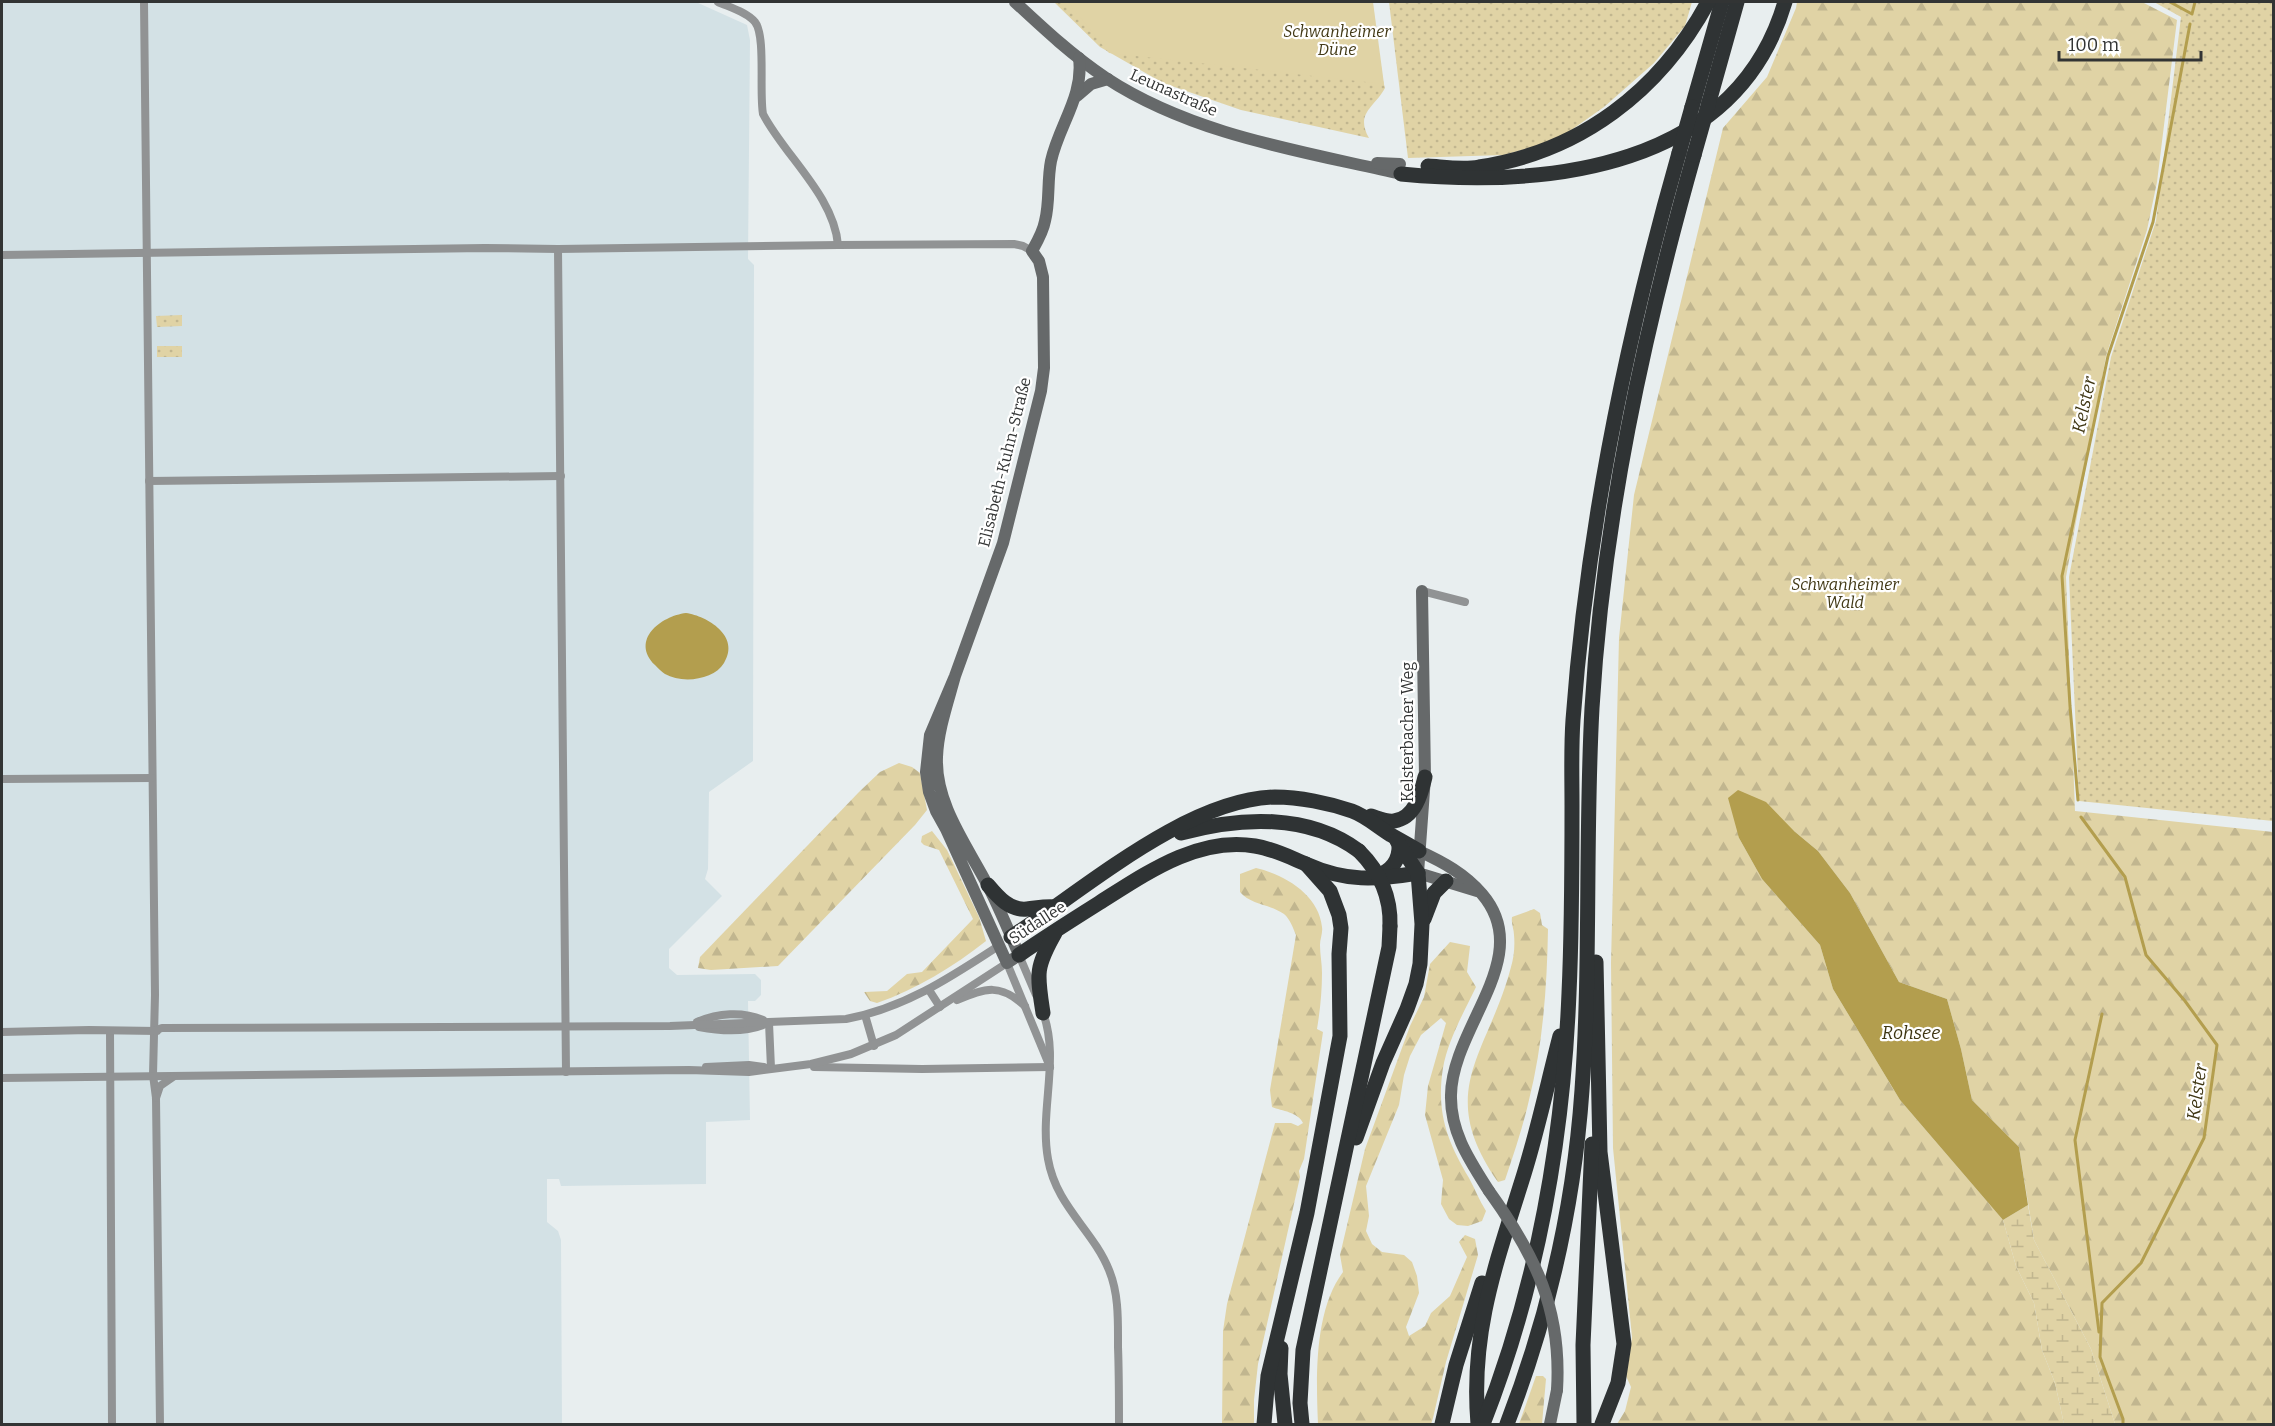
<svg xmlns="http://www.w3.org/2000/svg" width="2275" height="1426" viewBox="0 0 2275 1426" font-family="Bitter,serif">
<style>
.built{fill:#d3e1e5}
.grass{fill:url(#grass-dots)}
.forest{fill:url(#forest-firs)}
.wetland{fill:url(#wetland-marsh)}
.park{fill:#e0d3a5}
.water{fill:#b39e4e}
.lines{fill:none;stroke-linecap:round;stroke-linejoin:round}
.stream{stroke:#b39e4e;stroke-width:3}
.street{stroke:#919394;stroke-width:8}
.secondary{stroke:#66696a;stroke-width:12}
.highway{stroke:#2f3334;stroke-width:15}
.secondary-bridge{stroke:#66696a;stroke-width:12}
.highway-bridge{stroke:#2f3334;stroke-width:15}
.labels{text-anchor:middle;stroke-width:4.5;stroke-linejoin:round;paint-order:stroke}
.park-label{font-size:16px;font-style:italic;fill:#423916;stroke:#fff}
.street-label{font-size:16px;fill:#323434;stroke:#fff}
.water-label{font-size:18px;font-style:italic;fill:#3e3512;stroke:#fff}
</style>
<defs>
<pattern id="grass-dots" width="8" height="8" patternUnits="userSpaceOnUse" patternTransform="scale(1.5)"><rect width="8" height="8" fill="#e0d3a5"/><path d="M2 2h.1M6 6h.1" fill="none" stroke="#c1b68f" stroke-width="1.8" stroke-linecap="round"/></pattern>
<pattern id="forest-firs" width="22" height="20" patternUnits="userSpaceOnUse" patternTransform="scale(1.5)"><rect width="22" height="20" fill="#e0d3a5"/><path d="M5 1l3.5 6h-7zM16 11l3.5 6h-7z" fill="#c1b68f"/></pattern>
<pattern id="wetland-marsh" width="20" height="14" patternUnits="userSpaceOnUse" patternTransform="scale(1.5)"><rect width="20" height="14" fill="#e0d3a5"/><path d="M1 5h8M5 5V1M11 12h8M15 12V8" fill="none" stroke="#c1b68f"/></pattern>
</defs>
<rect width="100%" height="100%" fill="#e8eeef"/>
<path class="built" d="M2 2H696L747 25 750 40 748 259 754 265 753 761 709 792 708 869 705 879 722 896 669 949V968L677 975 755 974 761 980V995L755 1001H748L750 1120 706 1122V1184L561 1186 559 1179H547V1222L558 1231 561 1240 562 1424H2Z"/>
<g class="grass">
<path d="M1054 2H1298L1363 8 1385 88C1374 108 1355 113 1369 138L1241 110 1163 83 1100 47Z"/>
<path d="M1389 2H1692L1685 26 1654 63 1604 107 1557 140 1504 155 1408 158Z"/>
<path d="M2154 2H2273V821L2079 801 2069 577 2111 357 2156 221 2181 17Z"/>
<path d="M182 315V326L157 327 156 316Z"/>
<rect x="157" y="346" width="25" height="11"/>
</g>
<g class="forest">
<path d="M1797 2H2142L2177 20 2157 182 2147 230 2106 356 2066 577 2075 811 2273 832V1424H2115L2091 1349 2034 1240 2019 1147 1972 1100 1961 1049 1947 999 1899 982 1850 893 1818 851 1794 831 1739 838 1762 879 1820 945 1833 989 1900 1100 2003 1220 2016 1266 2034 1303 2042 1350 2055 1383 2064 1424H1617L1625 1411 1631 1387 1626 1376 1632 1337 1613 1148 1611 963 1619 638 1634 495 1723 128 1767 77 1796 8Z"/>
<path d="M899 763 912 767 920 773 927 810 915 825 778 966 711 970 698 968 700 957 859 792 880 772Z"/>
<path d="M932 831 947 850 979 917 986 941C953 967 917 989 877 1003L870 1001 864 992 887 991 907 974 922 972 973 919 939 850 924 845 921 842 922 836Z"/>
<path d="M1256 868C1283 874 1319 894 1322 927 1323 933 1320 939 1320 945 1320 954 1322 964 1322 973 1322 992 1320 1011 1317 1029L1323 1032 1304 1159 1299 1171 1300 1177 1258 1364 1254 1400V1424H1222L1223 1331 1227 1304 1275 1123H1291L1298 1126 1303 1123C1298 1112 1282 1111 1272 1107L1270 1090 1296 935C1293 928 1290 919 1284 914 1270 904 1251 905 1240 892V874Z"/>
<path d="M1534 909 1540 913 1542 925 1548 929C1547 987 1543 1044 1529 1100 1523 1127 1514 1153 1505 1180L1498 1182C1434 1090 1488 1055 1511 967 1514 957 1515 946 1514 935 1514 929 1511 924 1512 917Z"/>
<path d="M1450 942 1470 946 1467 972 1476 987C1464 1012 1448 1040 1443 1068 1436 1112 1447 1141 1469 1178 1475 1189 1479 1200 1486 1211L1482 1221 1468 1226 1457 1225 1449 1219 1441 1204 1443 1180 1425 1115 1428 1086 1446 1023 1441 1018 1421 1035 1410 1056 1404 1075 1399 1105 1366 1186 1369 1216 1366 1231 1372 1244 1382 1252 1404 1255 1412 1262 1417 1276 1419 1293 1406 1327 1409 1336 1425 1326 1431 1313 1450 1296 1467 1257 1459 1242 1465 1235 1475 1239 1478 1255 1446 1362 1433 1418 1431 1424H1318C1316 1377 1314 1311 1343 1272L1340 1255 1365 1149 1410 1026 1424 997 1430 964Z"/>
<path d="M1536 1376H1543L1546 1379 1542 1424H1519Z"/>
</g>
<path class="wetland" d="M2028 1205 2034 1240 2091 1349 2115 1424H2064L2055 1383 2042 1350 2034 1303 2016 1266 2003 1220Z"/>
<path class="park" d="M1068 2H1373L1384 84 1109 53Z"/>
<g class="water">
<path d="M686 613C707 616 741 636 724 663 714 680 682 684 665 674 662 672 658 668 655 665 630 640 661 616 686 613Z"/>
<path d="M1738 790 1766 802 1794 831 1818 851 1850 893 1899 982 1947 999 1961 1049 1972 1100 2019 1147 2028 1205 2003 1220 1900 1100 1833 989 1820 945 1762 879 1739 838 1728 798Z"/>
</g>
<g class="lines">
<g class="stream">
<path d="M2170 2 2192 14 2195 2"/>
<path d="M2078 800 2070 706 2062 576 2108 356 2153 222 2190 24"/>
<path d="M2081 817 2125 877 2146 955 2185 1001 2217 1045 2204 1138 2141 1263 2102 1303 2100 1357 2123 1419V1424"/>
<path d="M2099 1332 2075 1140 2102 1014"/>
</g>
<g class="street">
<path d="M144 2 155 995 153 1075 156 1098 160 1424"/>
<path d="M718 2C729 7 747 12 755 22 766 36 759 92 763 114 785 156 834 196 838 245"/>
<path d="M558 249 566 1072"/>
<path d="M2 255 485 248 558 249 838 245 1014 244 1023 246 1032 251"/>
<path d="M149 481 561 476"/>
<path d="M1422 591 1465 602"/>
<path d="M2 779 152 778"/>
<path d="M1019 955 1036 995"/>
<path d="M929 990 940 1007"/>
<path d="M957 1000C986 988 1000 983 1025 1006"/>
<path d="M1042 1010C1061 1058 1039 1109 1048 1159 1056 1206 1093 1230 1109 1270 1119 1294 1118 1321 1118 1347 1119 1373 1119 1399 1119 1424"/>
<path d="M865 1015 874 1046"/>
<path d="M697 1022C718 1013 742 1011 763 1020"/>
<path d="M769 1023 771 1068"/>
<path d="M699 1027C720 1031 743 1033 763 1025"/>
<path d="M110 1031 112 1424"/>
<path d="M153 1031 162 1028 670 1026 846 1019C905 1008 951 977 1000 945"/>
<path d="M2 1032 89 1030 157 1031"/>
<path d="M706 1067 749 1065 764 1067"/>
<path d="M814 1067 922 1069 1050 1067"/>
<path d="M2 1078 689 1070 749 1072 811 1064 851 1054 896 1035 1007 963 1050 1067"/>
<path d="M156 1098 160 1086 173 1077"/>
</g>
<g class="secondary">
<path d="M1015 2C1044 29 1073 56 1106 78 1193 135 1301 151 1401 174"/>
<path d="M1077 96 1091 84 1108 79"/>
<path d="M1377 163 1400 164"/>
<path d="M1422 591 1425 777 1418 873 1477 891"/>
<path d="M955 676C948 702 938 730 937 757 935 803 966 844 987 884 999 907 1009 931 1019 955L1007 963 946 829 936 811 929 792 926 772 930 735 955 676 1003 543 1041 391 1044 368 1043 277 1039 261 1032 251C1037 242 1043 232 1045 221 1050 202 1047 181 1051 161 1059 125 1084 96 1079 58"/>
<path d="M1419 851C1443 862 1465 874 1482 894 1536 957 1452 1026 1451 1095 1450 1132 1470 1161 1489 1191"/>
<path d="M1550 1424 1557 1390"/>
</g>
<g class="highway">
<path d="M1709 102 1737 2"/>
<path d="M1692 107 1722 2"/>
<path d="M1428 166C1444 167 1463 170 1479 167 1580 152 1660 91 1708 2"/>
<path d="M1401 174C1548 188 1736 169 1785 2"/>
<path d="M1371 816C1378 818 1386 822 1394 821 1415 818 1421 794 1425 777"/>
<path d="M1181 833C1240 817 1308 813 1359 851"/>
<path d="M1376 876C1392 871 1400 860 1399 844"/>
<path d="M988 885C998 897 1010 911 1027 909 1037 908 1045 906 1055 907"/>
<path d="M1424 919 1434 893 1446 881"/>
<path d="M1011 937C1084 890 1187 799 1275 797 1299 797 1329 803 1352 811 1366 816 1378 827 1391 835 1400 840 1409 845 1419 851"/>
<path d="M1019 955C1045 937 1072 920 1099 903 1145 874 1198 836 1255 846 1274 849 1289 857 1306 864 1346 882 1376 880 1418 873"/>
<path d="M1596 962 1600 1152 1624 1344 1618 1383 1602 1424"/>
<path d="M1043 1013C1037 974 1035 968 1055 933"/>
<path d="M1356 1138 1383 1063 1407 1009 1416 984 1420 964 1422 924 1418 873 1397 841"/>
<path d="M1281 1348 1280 1374 1285 1424"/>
<path d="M1264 1424 1268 1376 1307 1213 1340 1036 1339 954 1341 928 1339 915 1330 891 1306 864"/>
<path d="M1302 1424 1300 1403 1303 1350 1389 947 1390 926"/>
<path d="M1442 1424 1456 1365 1482 1283"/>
<path d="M1478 1424C1470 1331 1497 1261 1524 1174 1538 1129 1548 1082 1560 1036"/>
<path d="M1483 1424C1537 1287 1563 1141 1569 993 1572 930 1572 868 1572 805 1572 777 1571 748 1573 720 1587 527 1626 339 1679 153"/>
<path d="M1507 1424C1548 1318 1574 1205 1582 1090 1591 963 1585 835 1592 708 1603 520 1643 336 1694 155"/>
<path d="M1584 1424 1583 1345 1592 1144"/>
</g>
<path class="secondary-bridge" d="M1489 1191C1535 1255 1562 1309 1557 1390"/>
<g class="highway-bridge">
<path d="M1679 153 1692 107"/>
<path d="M1694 155 1709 102"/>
<path d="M1359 851C1380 872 1391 896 1390 926"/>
</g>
</g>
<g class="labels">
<g class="park-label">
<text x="1337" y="37">Schwanheimer<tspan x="1337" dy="18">Düne</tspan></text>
<text x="1845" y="590">Schwanheimer<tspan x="1845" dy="18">Wald</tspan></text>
</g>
<g class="street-label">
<text transform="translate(1174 92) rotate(24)" y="6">Leunastraße</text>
<text transform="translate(1004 462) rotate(-76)" y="6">Elisabeth-Kuhn-Straße</text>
<text transform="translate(1407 732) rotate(-90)" y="6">Kelsterbacher Weg</text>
<text transform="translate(1037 922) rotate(-33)" y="6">Südallee</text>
</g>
<g class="water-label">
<text transform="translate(2084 405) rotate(-78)" y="6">Kelster</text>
<text x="1911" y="1039">Rohsee</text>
<text transform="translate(2197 1092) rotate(-82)" y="6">Kelster</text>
</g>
</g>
<rect width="2275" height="1426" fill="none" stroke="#323434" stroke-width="6"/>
<path d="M2059 51v9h142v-9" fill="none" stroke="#323434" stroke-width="3"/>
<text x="2068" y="51" font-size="18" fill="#323434" stroke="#ffffff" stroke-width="4.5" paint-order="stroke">100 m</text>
</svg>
